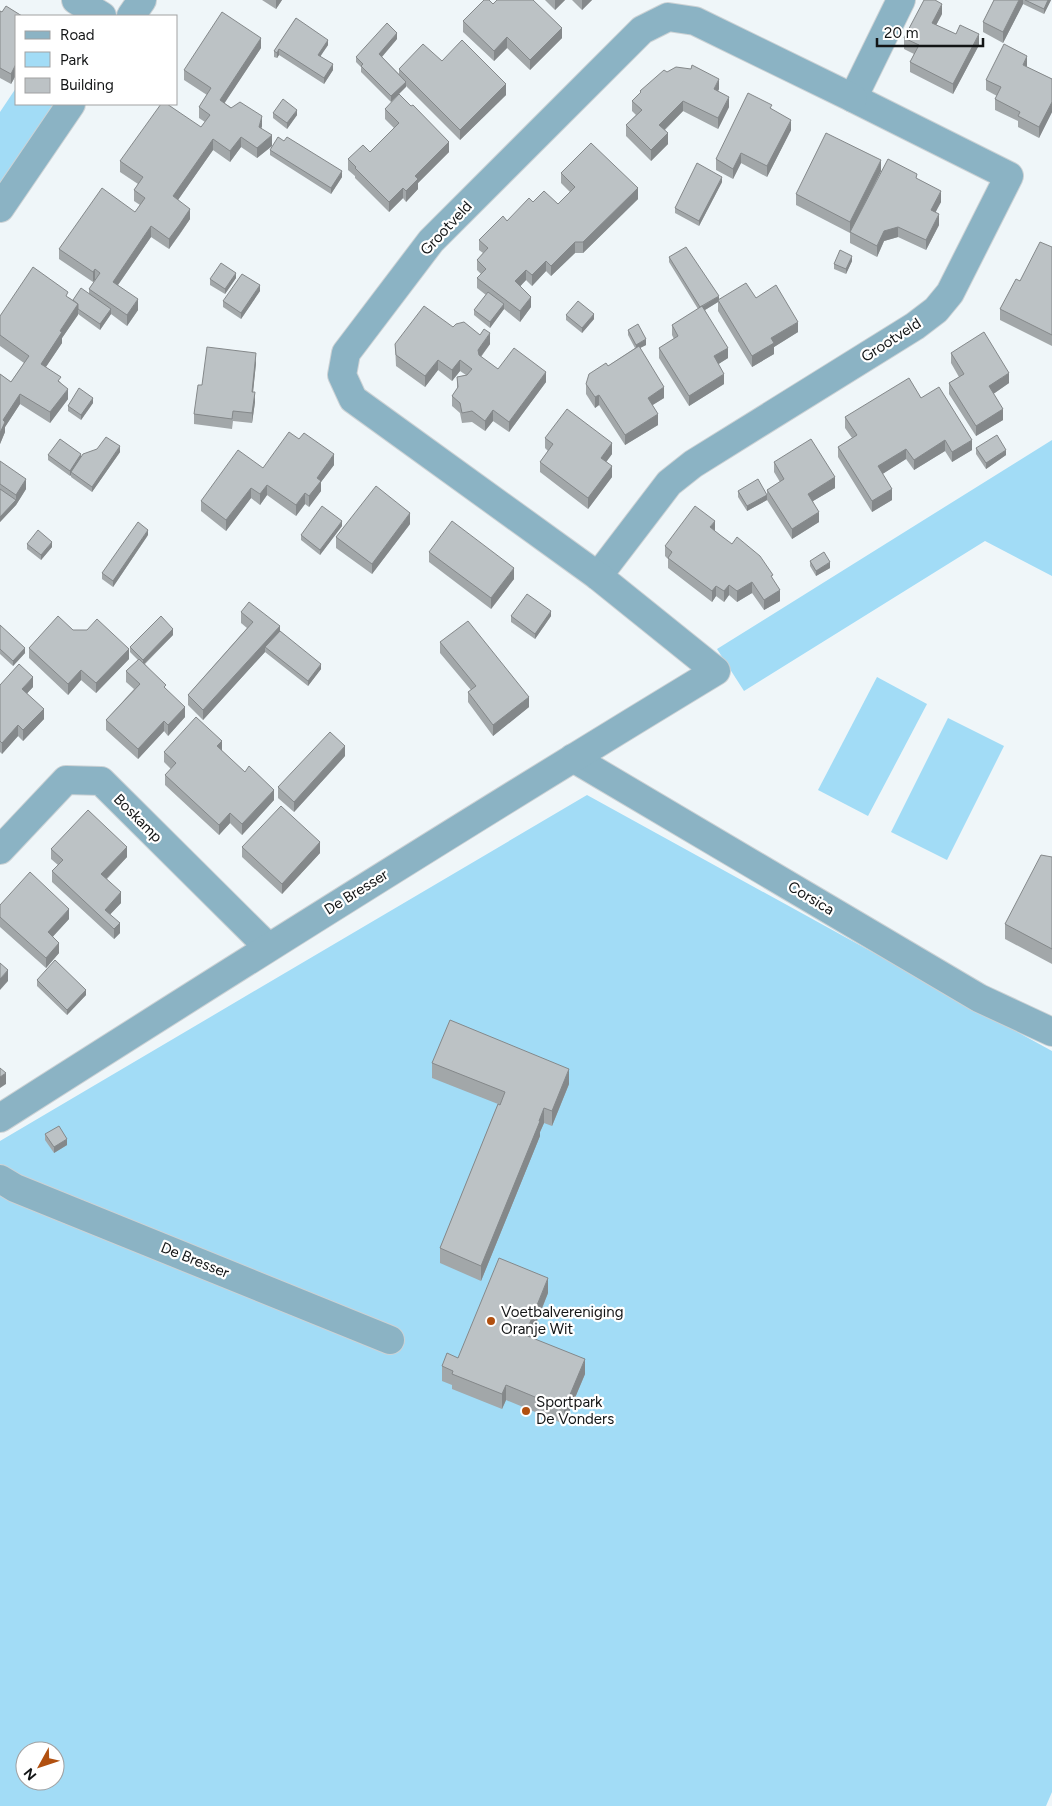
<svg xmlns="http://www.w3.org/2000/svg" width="1052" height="1806" viewBox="0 0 1052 1806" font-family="Figtree,sans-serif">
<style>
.green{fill:#a2dcf6;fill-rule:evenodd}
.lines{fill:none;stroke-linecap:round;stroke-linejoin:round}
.minor-casing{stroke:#ccd2d5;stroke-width:30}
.minor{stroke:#8bb3c4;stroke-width:28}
.wall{fill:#a2a7a9}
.shaded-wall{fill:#84888a}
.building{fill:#bcc2c5;stroke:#84888a}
.poi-dot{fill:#b15010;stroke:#fff;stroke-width:2}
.labels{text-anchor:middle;stroke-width:4.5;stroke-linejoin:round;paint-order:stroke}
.street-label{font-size:15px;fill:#131516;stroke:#fff}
.poi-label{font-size:15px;fill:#131516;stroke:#fff;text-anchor:start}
</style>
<rect width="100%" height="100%" fill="#eff6f9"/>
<g class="green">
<path d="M16 88V104H56L0 189V112Z"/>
<path d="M1052 440V576L985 541 744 691 717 649Z"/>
<path d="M877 677 927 704 868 816 818 790Z"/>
<path d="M948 718 1004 746 947 860 891 832Z"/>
<path d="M587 795 1052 1051V1792L1046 1806H0V1141ZM25 1751H55V1781H25Z"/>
</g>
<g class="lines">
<g class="minor-casing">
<g id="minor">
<path d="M76 0 102 16"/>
<path d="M131 16 142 0"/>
<path d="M0 208 71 104"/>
<path d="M598 576 669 483 693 464 915 326 936 310 950 293 1009 176 853 98 901 0"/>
<path d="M573 758 979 998 1052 1032"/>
<path d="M0 850 66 780 101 781 268 947"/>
<path d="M0 1118C237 967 475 817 716 671L598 576 353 399 342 375 346 353 431 241 642 30 668 17 695 21 853 98"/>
<path d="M0 1179 15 1188 390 1340"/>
</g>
</g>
<use href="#minor" class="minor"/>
</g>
<g class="wall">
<path d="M262 0H282L276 9Z"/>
<path d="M545 0H565L555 10Z"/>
<path d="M572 0H592L582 10Z"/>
<path d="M994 0H1051L1044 14 1023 4 1003 43 983 32V22Z"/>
<path d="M493 4 562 38 530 70 507 48 494 61 463 32V21Z"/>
<path d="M0 11 16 16V75L11 84 0 78Z"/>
<path d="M942 14 936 25 979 45 953 94 910 72V62L914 54 904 49V38Z"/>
<path d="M296 18 328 45 320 56 333 70 324 84 279 55 277 58 274 57V51Z"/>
<path d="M397 39 382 57 399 74V69L442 61 506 95 460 140 406 86 391 102 361 72V67L356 62V57Z"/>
<path d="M261 48 224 103 262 126 261 128 272 146 257 158 241 147 230 162 213 150 178 200 190 219 180 234 169 249 151 237 118 285 138 310 127 326 111 314 100 330 78 314 62 338V343L46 367 61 383 68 399 50 423 20 404 5 427V432L0 444V374L11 382 24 363 0 346V316L68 297 73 300 89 294V289L96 280 93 282 59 259V249L135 212 140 205 134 201V190L138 184 120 172V161L201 127 205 122 199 118V107L207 95 184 80V70Z"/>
<path d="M1027 67 1052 79V112L1039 138 1018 127V121L995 110V99L997 96 986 90V80Z"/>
<path d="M667 72 719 89 718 91 729 107 718 129 683 111 665 130 668 144 651 161 626 136V125L636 115 632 111V101L640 93V91Z"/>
<path d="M385 109 449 152 418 183V189L406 202 403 198 389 212 355 178V176L348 170V159L370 152 394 128 385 119Z"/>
<path d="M772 109 791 130 767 177 741 163 733 179 716 170V159Z"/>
<path d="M273 113 297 115 287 129 273 118Z"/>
<path d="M270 150 342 177 331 194 270 155Z"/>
<path d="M881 171 850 233 796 205V194Z"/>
<path d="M561 173 638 199 583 253H575L551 276 546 271 532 286 526 280 520 286 531 307 520 322 504 309 490 328 474 315V310L486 295 477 288V278L481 274 477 270V260L483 253 479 250V240L533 202 558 204 570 192 561 183Z"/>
<path d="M917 179 941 202 935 212 939 225 926 250 898 237 884 241 877 257 850 243V232Z"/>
<path d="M722 182 699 226 675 213V208Z"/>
<path d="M1052 247V346L1000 320V309L1020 281Z"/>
<path d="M669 257 719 300 756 298 798 332 774 347V354L752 367 718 311V302L705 310 728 358 718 364 724 384 689 406 659 358V348L674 339 672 335V325L698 309 669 262Z"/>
<path d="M852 261 846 274 834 269V264Z"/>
<path d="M236 278 225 294 210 285V279Z"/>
<path d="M260 291 241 319 223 307V301Z"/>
<path d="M566 315 594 319 582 333 566 320Z"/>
<path d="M453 327 490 344 481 357 498 369 546 382 509 432 493 421 485 431 472 422 462 423 460 413 452 406V396L457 389V377L466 375 460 371 452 381 438 370 425 387 396 366 395 344Z"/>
<path d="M628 330 646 345 640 348 664 398 652 405 658 425 625 445 599 405 595 408 586 394V384L608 366 635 348 628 335Z"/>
<path d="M951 353 1009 383 993 394 1003 420 976 436 949 394V383L959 377 951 363Z"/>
<path d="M256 363 253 392 255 402 252 423 233 421 232 429 194 424V414L202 385Z"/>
<path d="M921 398 972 450 952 462 945 451 914 470 906 459 882 474 892 500 872 512 838 457V447L852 438 845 428V417Z"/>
<path d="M93 403 81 420 68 411V406Z"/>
<path d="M545 438 612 454 606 462 612 477 588 509 540 472V462L548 451 545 448Z"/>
<path d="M976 448 1006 455 986 469 976 454Z"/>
<path d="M120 452 92 492 71 477V475L70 476 48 460V455L81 456Z"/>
<path d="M0 461 26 489 16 505 0 522Z"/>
<path d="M774 462 835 488 813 501 819 522 792 539 767 500 747 511 738 497V491L767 495V490L780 482 774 472Z"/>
<path d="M334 465 321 482V491L309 507 305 504 296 516 267 495 260 505 251 498 226 531 201 511V501L263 468Z"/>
<path d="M410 524 372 574 336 548V537Z"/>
<path d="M342 526 320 555 301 540V535Z"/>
<path d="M715 531 773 580 780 601 764 610 752 593 737 602 729 595 724 602 716 596 712 602 668 568V559L665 556V546Z"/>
<path d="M148 535 113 587 102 579V573Z"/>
<path d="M27 544 52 547 41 560 27 549Z"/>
<path d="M429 552 514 579 491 609 429 562Z"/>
<path d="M810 561 830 568 816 576 810 566Z"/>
<path d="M241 612 280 631 321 669 308 686 265 652 203 720 188 705V695L247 628 241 623Z"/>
<path d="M511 616H551L535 639 511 622Z"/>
<path d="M0 625 25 653 13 666 0 654Z"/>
<path d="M73 630 129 659 96 693 81 680 68 695 29 658V648Z"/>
<path d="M173 635 145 664 166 689 185 717 168 736 164 731 138 759 106 730V720L134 689 126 682V671L138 660 130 652V647Z"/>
<path d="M440 642 529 707 493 736 468 702V692L471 690 440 653Z"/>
<path d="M0 685 33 687 27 693 44 719 23 741 18 736 2 754 0 752Z"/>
<path d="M222 751 274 800 242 835 230 823 219 835 165 785V775L171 769 164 762V752Z"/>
<path d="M345 756 294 812 278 798V787Z"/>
<path d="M242 847 320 853 282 894 242 857Z"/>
<path d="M51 849 127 857 107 879 121 903 110 914 120 933 114 939 52 882V871L58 865 51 859Z"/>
<path d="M1052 857V964L1005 939V924Z"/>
<path d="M0 905 69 919 53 936 59 953 46 968 0 927Z"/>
<path d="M37 980 86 995 67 1015 37 986Z"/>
<path d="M432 1063 569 1084 552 1126 544 1123 540 1132V1136L481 1281 440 1263V1248L498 1104 432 1078Z"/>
<path d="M45 1134 67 1145 54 1153 45 1140Z"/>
<path d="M548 1293 531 1337 585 1374 564 1424 506 1400 502 1409 452 1389V1385L442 1381V1366L458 1358Z"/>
</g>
<g class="shaded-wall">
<path d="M276 0H282L276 9Z"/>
<path d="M555 0H565L555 10Z"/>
<path d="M582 0H592L582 10Z"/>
<path d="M1019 0H1023V4L1003 43V32Z"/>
<path d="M1048 0H1051L1044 14V9Z"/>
<path d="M942 4V14L932 33V23Z"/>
<path d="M562 28V38L530 70V60Z"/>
<path d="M397 33V39L379 60V54Z"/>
<path d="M979 34V45L953 94V84Z"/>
<path d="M507 37V48L494 61V51Z"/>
<path d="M261 38V48L220 110V100Z"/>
<path d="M328 40V45L318 60V55Z"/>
<path d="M279 49V55L277 58V53Z"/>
<path d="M1027 56V67L1023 65Z"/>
<path d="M16 64V75L11 84V74Z"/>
<path d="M333 64V70L324 84V78Z"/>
<path d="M719 79V89L714 99V89Z"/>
<path d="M406 82V87L391 102V96Z"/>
<path d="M506 84V95L460 140V130Z"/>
<path d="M729 97V107L718 129V118Z"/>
<path d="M683 101V111L659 135V125Z"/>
<path d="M1052 102V112L1039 138V127Z"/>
<path d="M297 110V115L287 129V123Z"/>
<path d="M262 116V126L259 137V127Z"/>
<path d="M791 120V130L767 177V166Z"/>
<path d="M668 133V144L651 161V150Z"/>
<path d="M272 135V146L257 158V148Z"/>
<path d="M241 137V147L230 162V151Z"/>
<path d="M213 139V150L173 207V196Z"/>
<path d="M449 142V152L418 183V189L406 202V191L415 176Z"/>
<path d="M741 153V163L733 179V169Z"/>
<path d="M881 160V171L850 233V222Z"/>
<path d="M342 171V177L331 194V188Z"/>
<path d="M722 177V182L699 226V221Z"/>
<path d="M403 188V198L389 212V202Z"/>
<path d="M638 188V199L583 253V242Z"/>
<path d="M941 191V202L931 221V210Z"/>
<path d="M190 209V219L169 249V239Z"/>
<path d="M939 214V225L926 250V240Z"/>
<path d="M151 226V237L113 292V282Z"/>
<path d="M898 227V237L884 241 877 257V246L884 231Z"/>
<path d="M575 242V253L551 276V266Z"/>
<path d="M852 256V261L846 274V269Z"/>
<path d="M546 261V271L532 286V275Z"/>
<path d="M95 269V280L93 282V272Z"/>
<path d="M526 270V280L515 292V281Z"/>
<path d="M236 273V278L225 294V289Z"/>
<path d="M260 285V291L241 319V313Z"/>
<path d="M719 296V302L718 300V302L700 313V308Z"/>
<path d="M531 297V307L520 322V311Z"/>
<path d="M138 299V310L127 326V315Z"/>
<path d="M78 304V315L62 338V343L41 374V364L60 331Z"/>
<path d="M504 304V309L490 328V322Z"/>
<path d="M111 309V314L100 330V324Z"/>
<path d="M594 314V319L582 333V328Z"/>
<path d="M798 322V332L774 347V354L752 367V356L771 338Z"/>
<path d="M490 333V344L478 360V350Z"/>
<path d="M646 339V345L636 350V345Z"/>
<path d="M728 348V358L714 367V356Z"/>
<path d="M256 353V363L252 402V392Z"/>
<path d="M438 360V370L425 387V376Z"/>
<path d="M460 360V371L452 381V370Z"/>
<path d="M546 372V382L509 432V422Z"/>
<path d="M1009 373V383L989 397V386Z"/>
<path d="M724 374V384L689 406V396Z"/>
<path d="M664 387V398L648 408V398Z"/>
<path d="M68 389V399L50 423V412Z"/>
<path d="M255 392V402L252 423V413Z"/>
<path d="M20 394V404L5 427V432L0 444V433L3 420Z"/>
<path d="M599 395V405L595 408V397Z"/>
<path d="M93 398V403L81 420V415Z"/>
<path d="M1003 409V420L976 436V426Z"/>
<path d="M493 410V421L485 431V421Z"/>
<path d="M658 414V425L625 445V435Z"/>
<path d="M945 440V451L914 470V460Z"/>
<path d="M972 440V450L952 462V452Z"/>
<path d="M612 443V454L601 469V458Z"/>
<path d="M120 446V452L92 492V487Z"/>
<path d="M906 449V459L878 477V466Z"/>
<path d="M1006 450V455L986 469V463Z"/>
<path d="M81 454V460L71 472V475L70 476V471Z"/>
<path d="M334 454V465L321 482V491L309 507V496L317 478Z"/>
<path d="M612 466V477L588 509V498Z"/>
<path d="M835 477V488L808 504V494Z"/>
<path d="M26 479V489L16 505V495Z"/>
<path d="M267 485V495L260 505V494Z"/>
<path d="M251 488V498L226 531V520Z"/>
<path d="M892 489V500L872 512V501Z"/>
<path d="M305 493V504L296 516V505Z"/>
<path d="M767 495V500L747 511V506Z"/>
<path d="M16 500V505L0 522V517Z"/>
<path d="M819 512V522L792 539V529Z"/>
<path d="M410 513V524L372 574V564Z"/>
<path d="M342 521V526L320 555V550Z"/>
<path d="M715 521V532L710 527Z"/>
<path d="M148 530V535L113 587V581Z"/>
<path d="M52 542V547L41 560V555Z"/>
<path d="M830 562V568L816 576V571Z"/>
<path d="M514 568V579L491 609V598Z"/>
<path d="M752 582V593L737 602V591Z"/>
<path d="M729 585V595L724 602V591Z"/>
<path d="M716 586V596L712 602V591Z"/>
<path d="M780 590V601L764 610V600Z"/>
<path d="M551 611V616L535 639V634Z"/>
<path d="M280 626V636L265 647V652L203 720V710Z"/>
<path d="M173 629V635L143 665V660Z"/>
<path d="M25 648V653L13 666V661Z"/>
<path d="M129 649V659L96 693V683Z"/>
<path d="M321 664V669L308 686V681Z"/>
<path d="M81 670V680L68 695V684Z"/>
<path d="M33 677V687L22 699V689Z"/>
<path d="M529 697V707L493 736V725Z"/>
<path d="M185 707V717L168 736V725Z"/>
<path d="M44 709V719L23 741V730Z"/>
<path d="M164 721V731L138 759V749Z"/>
<path d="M18 725V736L2 754V743Z"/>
<path d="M222 741V752L217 746Z"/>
<path d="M345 746V756L294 812V802Z"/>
<path d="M274 790V800L242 835V824Z"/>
<path d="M230 813V823L219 835V825Z"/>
<path d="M320 842V853L282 894V884Z"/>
<path d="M127 847V857L101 884V874Z"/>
<path d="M121 892V903L105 920V910Z"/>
<path d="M69 909V919L48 942V932Z"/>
<path d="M120 923V933L114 939V929Z"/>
<path d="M59 943V953L46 968V958Z"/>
<path d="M8 970V981L0 990V979Z"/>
<path d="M86 990V995L67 1015V1010Z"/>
<path d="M569 1069V1084L552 1126V1111Z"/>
<path d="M6 1073V1084L0 1088V1077Z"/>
<path d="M544 1108V1123L540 1132V1136L481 1281V1266Z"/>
<path d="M67 1139V1145L54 1153V1147Z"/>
<path d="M548 1278V1293L525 1350V1335Z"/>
<path d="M585 1359V1374L564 1424V1409Z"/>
<path d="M506 1385V1400L502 1409V1394Z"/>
</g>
<g class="building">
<path d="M484 0H489L493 4 497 0H533L562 28 530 60 507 37 494 51 463 21Z"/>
<path d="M924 0H935L942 4 932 23 956 34 960 25 979 34 953 84 910 62 919 45 904 38Z"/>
<path d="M994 0H1019L1003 32 983 22Z"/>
<path d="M1025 0H1048L1044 9Z"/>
<path d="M6 6 22 16H16V64L11 74 0 68V11L2 12Z"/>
<path d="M222 12 261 38 220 100 231 108 240 102 262 116 259 127 272 135 257 148 241 137 230 151 213 139 173 196 190 209 180 224 169 239 151 226 113 282 138 299 127 315 89 289 100 273 95 269 93 272 59 249 102 188 135 212 145 198 134 190 143 177 120 161 161 104H167L201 127 210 115 199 107 211 88 184 70Z"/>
<path d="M296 18 328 40 318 55 333 64 324 78 279 49 277 53 274 51Z"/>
<path d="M387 23 397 33 379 54 406 82 391 96 361 66 363 64 356 57Z"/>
<path d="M462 40 506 84 460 130 399 69 423 44 442 61Z"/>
<path d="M1004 44 1027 56 1023 65 1052 79V102L1039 127 1018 116 1020 112 995 99 1001 87 986 80Z"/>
<path d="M692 65 719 79 714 89 729 97 718 118 683 101 659 125 668 133 651 150 626 125 642 110 632 101 641 92 640 91 664 70 667 72 676 67 691 69Z"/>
<path d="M748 93 772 105 770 108 791 120 767 166 741 153 733 169 716 159Z"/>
<path d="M399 94 411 106 413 105 449 142 415 176 418 179 406 191 403 188 389 202 355 168 356 167 348 159 363 145 370 152 399 123 385 109Z"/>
<path d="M283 99 297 110 287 123 273 113Z"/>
<path d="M826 133 881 160 850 222 796 194Z"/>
<path d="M278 137 284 141 287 137 342 171 331 188 270 150Z"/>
<path d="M591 143 638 188 583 242H575L551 266 546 261 532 275 526 270 515 281 531 297 520 311 477 278 486 269 477 260 488 248 479 240 503 216 507 221 529 198 533 202 544 191 558 204 575 187 561 173Z"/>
<path d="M888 159 917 174 916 178 941 191 931 210 939 214 926 240 898 227 884 231 877 246 850 232Z"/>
<path d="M697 163 722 177 699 221 675 208Z"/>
<path d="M1040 242 1052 247V335L1000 309 1016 279 1020 281Z"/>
<path d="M686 247 719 296 700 307 669 257Z"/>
<path d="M840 250 852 256 846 269 834 264Z"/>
<path d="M221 263 236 273 225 289 210 279Z"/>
<path d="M33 267 68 292 66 296 78 304 60 331 62 332 41 364 61 377 58 381 68 389 50 412 20 394 3 420 5 422 0 433V374L11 382 29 356 0 335V316Z"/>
<path d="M242 274 260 285 241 313 223 301Z"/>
<path d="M746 283 756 298 776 285 798 322 771 338 774 343 752 356 718 300Z"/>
<path d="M81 288 111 309 100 324 78 309V304L73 300Z"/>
<path d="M488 292 504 304 490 322 474 310Z"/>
<path d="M578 301 594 314 582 328 566 315Z"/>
<path d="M424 306 453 327 456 324 464 322 480 335 484 329 490 333 478 350 479 355 498 369 514 348 546 372 509 422 493 410 485 421 472 411 462 413 460 403 452 396 458 387 457 377 467 375 472 369 460 360 452 370 438 360 425 376 396 355 395 344Z"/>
<path d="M702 306 728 348 714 356 724 374 689 396 659 348 678 336 672 325Z"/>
<path d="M638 324 646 339 636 345 628 330Z"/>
<path d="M984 332 1009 373 989 386 1003 409 976 426 949 383 964 374 951 353Z"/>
<path d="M639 346 664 387 648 398 658 414 625 435 599 395 595 397 586 384 589 374 606 363 608 366Z"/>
<path d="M207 347 256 353 252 392H255L252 413 233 411 232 419 194 414 198 385H202Z"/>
<path d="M909 378 921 398 939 387 972 440 952 452 945 440 914 460 906 449 878 466 892 489 872 501 838 447 857 435 845 417Z"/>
<path d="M79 388 93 398 81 415 68 406Z"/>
<path d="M567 409 612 443 601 458 612 466 588 498 540 462 553 444 545 438Z"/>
<path d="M289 432 299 439 304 433 334 454 317 478 321 481 309 496 305 493 296 505 267 485 260 494 251 488 226 520 201 501 238 450 263 468Z"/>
<path d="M997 435 1006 450 986 463 976 448Z"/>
<path d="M106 437 120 446 92 487 71 472 83 454 97 449Z"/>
<path d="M60 439 81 454 70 471 48 455Z"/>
<path d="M811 439 835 477 808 494 819 512 792 529 767 490 784 479 774 462Z"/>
<path d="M0 461 26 479 16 495 0 484Z"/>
<path d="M758 479 767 495 747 506 738 491Z"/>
<path d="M376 486 410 513 372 564 336 537Z"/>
<path d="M0 489 16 500 0 517Z"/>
<path d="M322 506 342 521 320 550 301 535Z"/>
<path d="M695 506 715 521 710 527 720 535 732 544 737 537 760 556 773 575 771 576 780 590 764 600 752 582 737 591 729 585 724 591 716 586 712 591 668 558 672 552 665 546Z"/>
<path d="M452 521 514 568 491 598 429 552Z"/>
<path d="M138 522 148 530 113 581 102 573Z"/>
<path d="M38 530 52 542 41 555 27 544Z"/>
<path d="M824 552 830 562 816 571 810 561Z"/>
<path d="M527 594 551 611 535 634 511 616Z"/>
<path d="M249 602 280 626 203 710 188 695 253 622 241 612Z"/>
<path d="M58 616 73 630H87L97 619 129 649 96 683 81 670 68 684 29 648Z"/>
<path d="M161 616 173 629 143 660 130 647Z"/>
<path d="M468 621 529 697 493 725 468 692 476 686 440 642Z"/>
<path d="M0 625 25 648 13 661 0 649Z"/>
<path d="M280 631 321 664 308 681 265 647Z"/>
<path d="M139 659 166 685 164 687 185 707 168 725 164 721 138 749 106 720 140 684 126 671Z"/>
<path d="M19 664 33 677 22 689 44 709 23 730 18 725 2 743 0 741V685Z"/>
<path d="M196 717 222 741 217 746 245 772 249 766 274 790 242 824 230 813 219 825 165 775 176 763 164 752Z"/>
<path d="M330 732 345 746 294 802 278 787Z"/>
<path d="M281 806 320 842 282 884 242 847Z"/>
<path d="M88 810 127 847 101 874 121 892 105 910 120 923 114 929 52 871 63 860 51 849Z"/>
<path d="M1041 855 1052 857V949L1005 924Z"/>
<path d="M30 872 69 909 48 932 59 943 46 958 0 917V905Z"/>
<path d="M55 960 86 990 67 1010 37 980Z"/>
<path d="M0 963 8 970 0 979Z"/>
<path d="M450 1020 569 1069 552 1111 544 1108 539 1121H540L481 1266 440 1248 498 1104 500 1105 505 1092 432 1063Z"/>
<path d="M0 1068 6 1073 0 1077Z"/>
<path d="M59 1126 67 1139 54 1147 45 1134Z"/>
<path d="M499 1258 548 1278 525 1335 585 1359 564 1409 506 1385 502 1394 452 1374 453 1371 442 1366 447 1353 458 1358Z"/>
</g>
<g class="poi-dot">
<circle cx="491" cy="1321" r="5"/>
<circle cx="526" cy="1411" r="5"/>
</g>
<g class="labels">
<g class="street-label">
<text transform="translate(446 228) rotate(-47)" y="5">Grootveld</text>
<text transform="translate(891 340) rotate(-33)" y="5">Grootveld</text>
<text transform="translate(138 818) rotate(45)" y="5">Boskamp</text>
<text transform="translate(356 892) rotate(-32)" y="5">De Bresser</text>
<text transform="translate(811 898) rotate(31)" y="5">Corsica</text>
<text transform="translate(195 1260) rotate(22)" y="5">De Bresser</text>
</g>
<g class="poi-label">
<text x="501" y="1317">Voetbalvereniging<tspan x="501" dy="17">Oranje Wit</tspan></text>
<text x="536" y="1407">Sportpark<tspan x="536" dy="17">De Vonders</tspan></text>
</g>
</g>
<rect x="15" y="15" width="162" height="90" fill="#ffffff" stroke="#a1a1a2"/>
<rect x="25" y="31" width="25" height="8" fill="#8bb3c4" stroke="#a1a1a2"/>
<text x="60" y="40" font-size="15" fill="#131516">Road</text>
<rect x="25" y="52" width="25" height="15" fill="#a2dcf6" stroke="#a1a1a2"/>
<text x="60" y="65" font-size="15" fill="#131516">Park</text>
<rect x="25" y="78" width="25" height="15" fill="#bcc2c5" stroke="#a1a1a2"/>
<text x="60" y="90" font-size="15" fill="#131516">Building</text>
<g transform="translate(40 1766) rotate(230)"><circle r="24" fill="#ffffff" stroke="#a1a1a2"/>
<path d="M0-4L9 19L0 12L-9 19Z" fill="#b15010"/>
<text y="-8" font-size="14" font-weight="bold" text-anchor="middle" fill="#131516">N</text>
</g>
<path d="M877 38v8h106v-8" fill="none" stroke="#131516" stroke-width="2.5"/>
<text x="884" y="38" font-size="15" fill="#131516" stroke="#ffffff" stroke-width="4" paint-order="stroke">20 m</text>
</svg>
